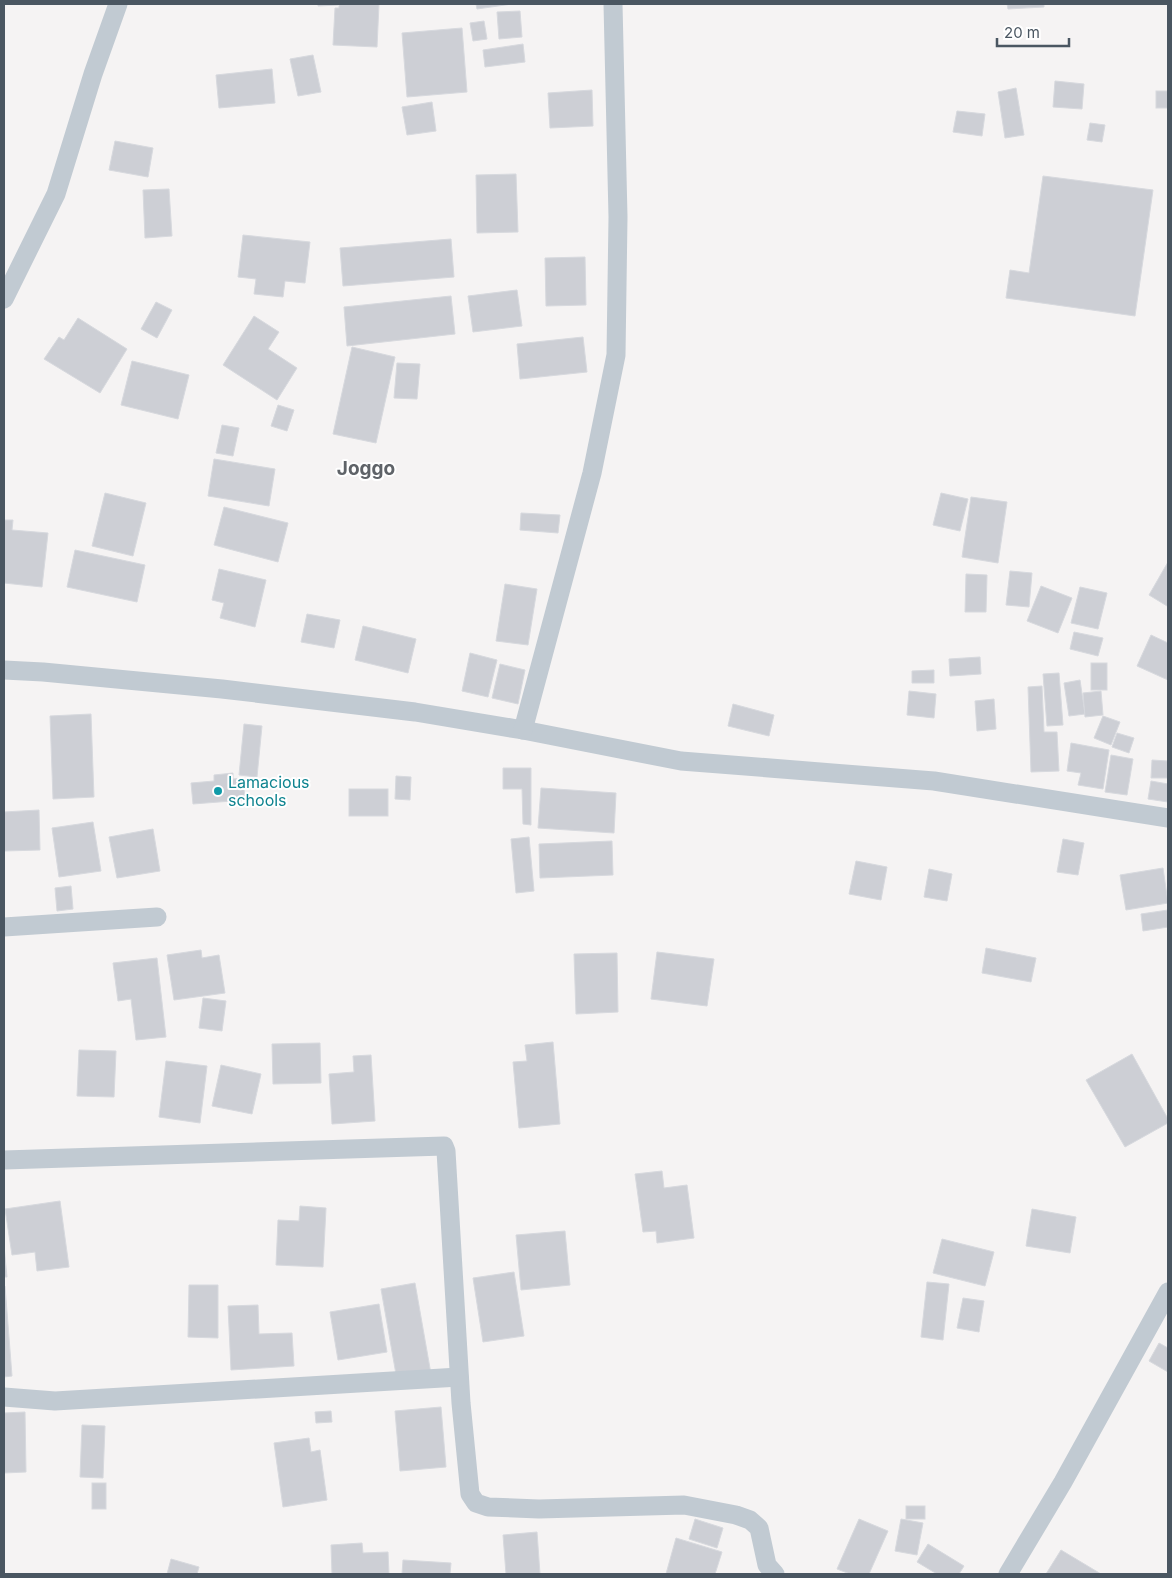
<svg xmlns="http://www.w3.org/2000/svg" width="1172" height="1578" viewBox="0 0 1172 1578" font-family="Inter,sans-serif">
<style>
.building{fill:#cdcfd5;stroke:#d7d9de}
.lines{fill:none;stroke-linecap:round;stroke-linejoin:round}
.street{stroke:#c1cad2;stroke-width:19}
.culture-dot{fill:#0f9aa8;stroke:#fff;stroke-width:2}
.labels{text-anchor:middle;stroke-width:4;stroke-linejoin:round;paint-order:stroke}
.culture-label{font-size:16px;fill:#0d838f;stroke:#fff;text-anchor:start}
.quarter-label{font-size:19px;font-weight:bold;fill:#5f6368;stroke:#fff}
</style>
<rect width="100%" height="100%" fill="#f5f3f3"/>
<g class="building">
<path d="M318 4H338V5L318 6Z"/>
<path d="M339 4H379L377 47 333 45 335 8H339Z"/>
<path d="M476 4H512L477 9Z"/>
<path d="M1007 4H1044V7L1008 9Z"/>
<path d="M520 11 522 37 499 39 497 12Z"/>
<path d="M484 21 487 39 473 41 470 23Z"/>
<path d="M462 28 467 92 407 97 402 33Z"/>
<path d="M523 44 525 62 485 67 483 50Z"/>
<path d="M313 55 321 92 298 96 290 59Z"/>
<path d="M272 69 275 103 219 108 216 75Z"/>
<path d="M1055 81 1084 84 1082 109 1053 107Z"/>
<path d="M1016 88 1024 135 1005 138 998 92Z"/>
<path d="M592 90 593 126 550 128 548 93Z"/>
<rect x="1156" y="91" width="12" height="17"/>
<path d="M432 102 436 131 407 135 402 107Z"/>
<path d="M957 111 985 114 982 136 953 132Z"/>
<path d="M1090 123 1105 125 1102 142 1087 140Z"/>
<path d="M115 141 153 148 148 177 109 170Z"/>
<path d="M516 174 518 232 477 233 476 175Z"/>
<path d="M1043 176 1153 190 1135 316 1006 298 1010 270 1029 273Z"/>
<path d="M169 189 172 236 145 238 143 190Z"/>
<path d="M243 235 310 242 305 283 285 281 283 297 254 294 256 279 238 277Z"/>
<path d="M451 239 454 277 343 286 340 248Z"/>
<path d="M585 257 586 305 546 306 545 258Z"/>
<path d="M517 290 522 326 473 332 468 296Z"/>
<path d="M451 296 455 334 347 346 344 307Z"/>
<path d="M156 302 172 310 157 338 141 329Z"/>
<path d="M254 316 279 332 268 349 297 368 277 400 223 365Z"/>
<path d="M78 318 127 349 100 393 44 359 59 337 64 340Z"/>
<path d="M583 337 587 372 520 379 517 344Z"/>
<path d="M352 347 395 357 376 443 333 434Z"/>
<path d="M132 361 189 375 178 419 121 405Z"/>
<path d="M397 363 420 364 417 399 394 398Z"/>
<path d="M278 405 294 410 287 431 271 426Z"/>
<path d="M222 425 239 428 233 456 216 453Z"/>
<path d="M214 459 275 469 269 506 208 496Z"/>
<path d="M105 493 146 503 133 556 92 546Z"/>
<path d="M941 493 968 499 960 531 933 525Z"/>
<path d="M971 497 1007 502 998 563 962 557Z"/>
<path d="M224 507 288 523 278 562 214 545Z"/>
<path d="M521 513 560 515 558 533 520 530Z"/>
<path d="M4 520H13L12 530 48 533 42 587 4 583Z"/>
<path d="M75 550 145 565 137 602 67 587Z"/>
<path d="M1168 562V604L1167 606 1149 595Z"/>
<path d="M219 569 266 580 255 627 220 618 224 603 212 600Z"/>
<path d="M1010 571 1032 573 1029 607 1006 605Z"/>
<path d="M966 574 987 575 986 612H965Z"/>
<path d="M505 584 537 589 528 645 496 641Z"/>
<path d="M1041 586 1072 598 1058 633 1027 621Z"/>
<path d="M1080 587 1107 593 1098 629 1071 623Z"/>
<path d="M307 614 340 620 334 648 301 642Z"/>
<path d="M363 626 416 639 408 673 355 660Z"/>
<path d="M1074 632 1103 638 1098 656 1070 649Z"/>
<path d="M1151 635 1168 643V680L1137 666Z"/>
<path d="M470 653 497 660 488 697 462 691Z"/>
<path d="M980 657 981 674 950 676 949 659Z"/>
<rect x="1091" y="663" width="16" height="27"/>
<path d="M500 664 525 670 518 704 492 698Z"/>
<path d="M934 670V683H912V671Z"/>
<path d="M1059 673 1063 725 1047 726 1043 674Z"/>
<path d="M1080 680 1085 714 1069 716 1064 683Z"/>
<path d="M1042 686 1044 732H1057L1059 771 1031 772 1028 687Z"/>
<path d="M909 691 936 694 934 718 907 715Z"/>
<path d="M1101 691 1103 715 1085 717 1083 693Z"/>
<path d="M994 699 996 729 977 731 975 701Z"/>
<path d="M733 704 774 715 769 736 728 726Z"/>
<path d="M91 714 94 797 53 799 50 716Z"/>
<path d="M1103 716 1120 722 1111 745 1094 738Z"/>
<path d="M244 724 262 726 257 777 239 775Z"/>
<path d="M1117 733 1134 738 1129 753 1112 747Z"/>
<path d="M1071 743 1109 750 1103 789 1078 785 1081 773 1067 771Z"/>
<path d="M1111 755 1133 759 1127 795 1105 792Z"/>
<path d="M1152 760 1168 761V778H1151Z"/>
<path d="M503 768H531V825L523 824 522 789H503Z"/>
<path d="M233 773V779L243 778 245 800 193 804 191 783 214 781V775Z"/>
<path d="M396 776 411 777 410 800 395 799Z"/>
<path d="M1151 781 1168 784V802L1148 799Z"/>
<path d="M541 788 616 793 614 833 538 828Z"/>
<rect x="349" y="789" width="39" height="27"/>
<path d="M39 810 40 850 4 851V812Z"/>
<path d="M93 822 101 871 59 877 52 828Z"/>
<path d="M153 829 160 871 117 878 109 837Z"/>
<path d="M529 837 534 891 516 893 511 839Z"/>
<path d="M1063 839 1084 843 1078 875 1057 872Z"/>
<path d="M612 841 613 875 540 878 539 844Z"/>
<path d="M856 861 887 867 881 900 849 894Z"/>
<path d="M1163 868 1168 903 1126 910 1120 875Z"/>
<path d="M929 869 952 874 947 901 924 897Z"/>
<path d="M71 886 73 909 57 911 55 888Z"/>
<path d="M1168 910V927L1143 931 1141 914Z"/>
<path d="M986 948 1036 958 1031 982 982 973Z"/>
<path d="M201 950 202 958 219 955 225 993 174 1000 167 955Z"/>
<path d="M657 952 714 959 707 1006 651 999Z"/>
<path d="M617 953 618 1012 576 1014 574 954Z"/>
<path d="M157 958 166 1037 136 1040 131 999 118 1001 113 963Z"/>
<path d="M203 998 226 1001 222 1031 199 1028Z"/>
<path d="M553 1042 560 1124 519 1128 513 1062 527 1061 525 1045Z"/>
<path d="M320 1043 321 1083 273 1084 272 1044Z"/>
<path d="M79 1050 116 1051 114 1097 77 1096Z"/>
<path d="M1132 1054 1168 1119V1123L1125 1147 1086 1080Z"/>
<path d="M371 1055 375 1121 332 1124 329 1074 354 1072 353 1056Z"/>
<path d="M166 1061 207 1066 200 1123 159 1117Z"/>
<path d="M221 1065 261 1074 252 1114 212 1106Z"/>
<path d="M662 1171 664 1188 687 1185 694 1238 657 1243 656 1231 643 1232 635 1174Z"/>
<path d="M60 1201 69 1267 37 1271 35 1252 12 1255 5 1209Z"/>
<path d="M300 1206 326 1208 323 1267 276 1265 278 1220 299 1221Z"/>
<path d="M1032 1209 1076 1217 1070 1253 1026 1246Z"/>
<path d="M565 1231 570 1285 521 1290 516 1235Z"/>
<path d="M942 1239 994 1252 985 1286 933 1273Z"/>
<path d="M4 1246 7 1277H4Z"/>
<path d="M514 1272 524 1336 483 1342 473 1278Z"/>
<path d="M927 1282 949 1284 943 1340 921 1337Z"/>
<path d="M415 1283 431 1374 397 1380 381 1289Z"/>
<path d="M189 1285H218V1338L188 1337Z"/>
<path d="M4 1286H5L12 1376 4 1377Z"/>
<path d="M963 1298 984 1301 979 1332 957 1328Z"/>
<path d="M379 1304 387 1352 338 1360 330 1312Z"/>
<path d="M258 1305 259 1334 292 1333 294 1366 231 1370 228 1306Z"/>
<path d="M1159 1343 1168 1348V1372L1149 1361Z"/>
<path d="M441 1407 446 1467 400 1471 395 1411Z"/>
<path d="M331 1411 332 1422 316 1423 315 1412Z"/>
<path d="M25 1412 26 1472 4 1473V1413Z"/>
<path d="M82 1425 105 1426 103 1478 80 1477Z"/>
<path d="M309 1438 311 1452 320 1450 327 1500 283 1507 274 1443Z"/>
<rect x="92" y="1483" width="14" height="26"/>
<rect x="906" y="1506" width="19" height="13"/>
<path d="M695 1519 723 1528 717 1548 689 1539Z"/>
<path d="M859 1519 888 1531 869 1574H850L837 1569Z"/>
<path d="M901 1519 923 1523 917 1555 895 1551Z"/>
<path d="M537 1532 540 1574H506L503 1535Z"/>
<path d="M676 1538 722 1552 715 1574H666Z"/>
<path d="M362 1543 363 1553 388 1552 389 1574H332L331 1545Z"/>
<path d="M928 1544 964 1566 959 1574H937L917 1562Z"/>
<path d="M1061 1550 1101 1574H1046Z"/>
<path d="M171 1559 199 1567 197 1574H167Z"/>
<path d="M403 1560 451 1563 450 1574H402Z"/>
</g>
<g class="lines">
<g class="street">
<path d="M4 299 56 194 93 74 118 4"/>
<path d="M4 670 43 672 222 689 415 712 523 730 681 761 934 781 1168 818"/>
<path d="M523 730 592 473 616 355 618 217 613 4"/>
<path d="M4 927 157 917"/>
<path d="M4 1160 444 1146 446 1151 461 1403 470 1494 476 1503 488 1507 539 1509 684 1505 736 1515 750 1520 759 1528 767 1565 775 1574"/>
<path d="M4 1397 55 1401 459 1377"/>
<path d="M1008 1574 1063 1482 1168 1292"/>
</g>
</g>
<circle class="culture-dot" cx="218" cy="791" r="5"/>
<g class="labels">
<g class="culture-label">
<text x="228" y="788">Lamacious<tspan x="228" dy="18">schools</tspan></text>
</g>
<g class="quarter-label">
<text x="366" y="475">Joggo</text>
</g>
</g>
<rect width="1172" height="1578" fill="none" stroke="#4a5661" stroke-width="10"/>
<path d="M997 38v8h72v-8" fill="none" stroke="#4a5661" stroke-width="2.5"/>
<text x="1004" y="38" font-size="15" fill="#4a5661" stroke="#ffffff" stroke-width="4" paint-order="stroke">20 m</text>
</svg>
